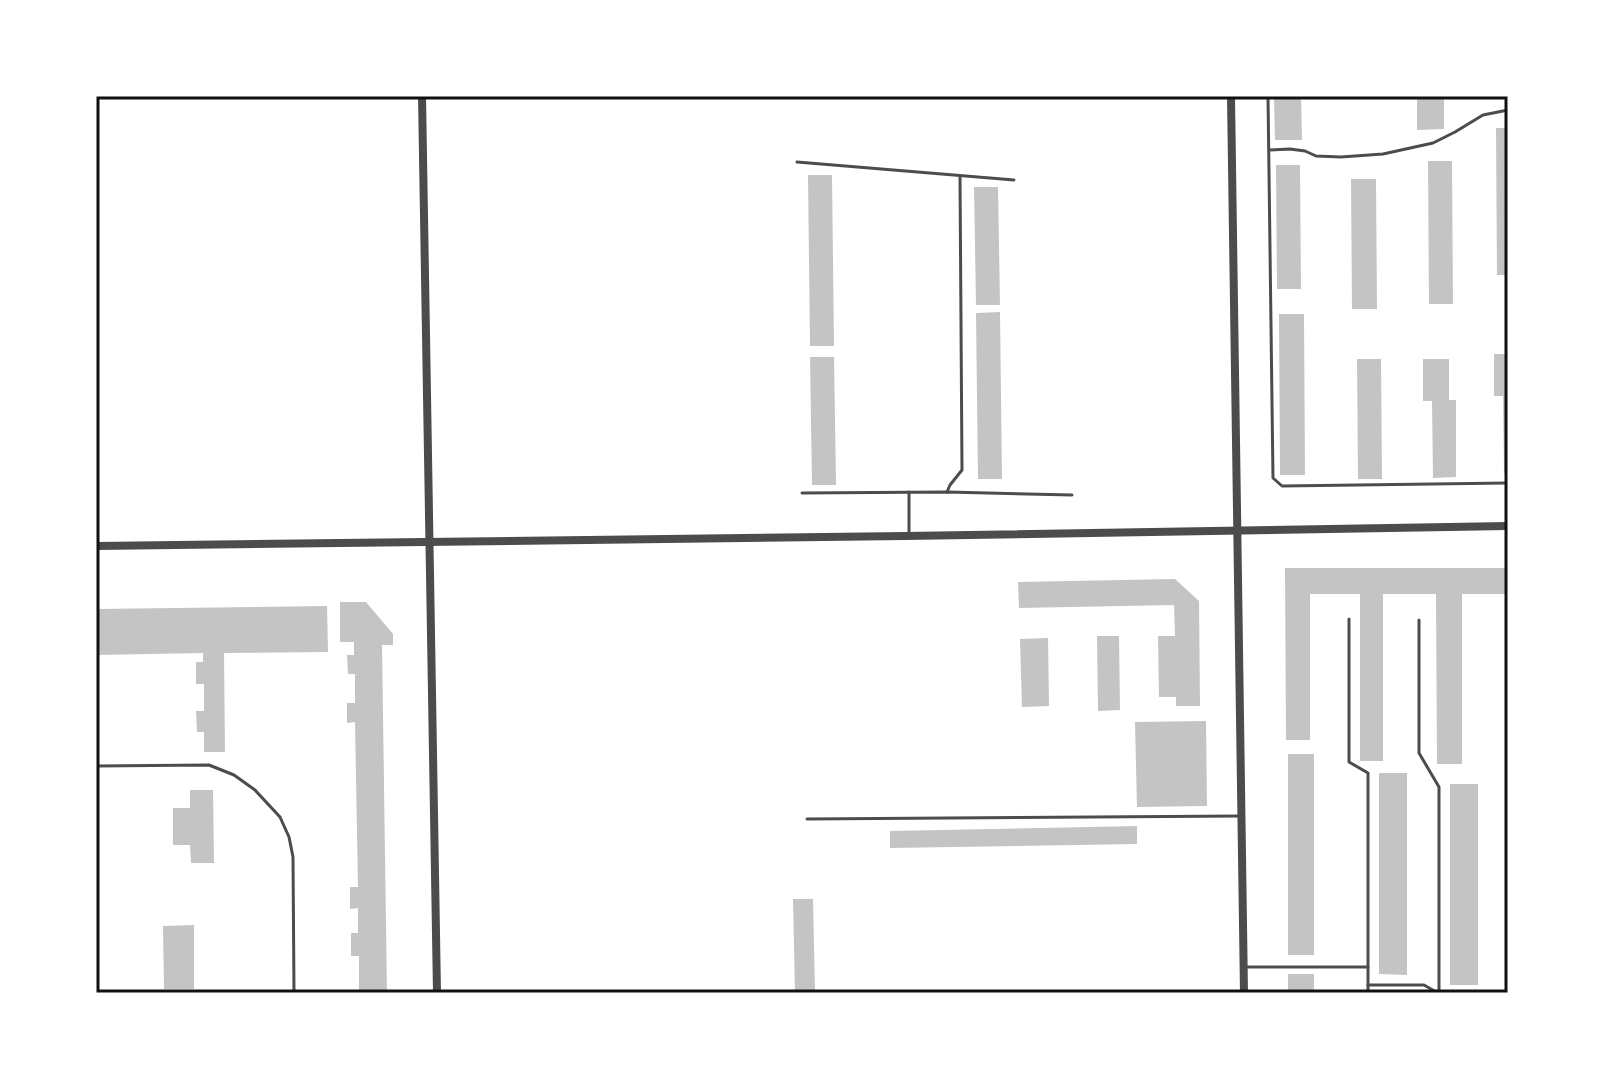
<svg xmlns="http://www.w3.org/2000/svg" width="1604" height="1089" viewBox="0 0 1604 1089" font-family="'Roboto Condensed',sans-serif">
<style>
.building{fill:#c4c4c4}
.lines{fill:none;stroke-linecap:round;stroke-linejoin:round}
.service{stroke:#4c4c4c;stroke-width:3}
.tertiary{stroke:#4c4c4c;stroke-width:8}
.neatline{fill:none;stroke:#111;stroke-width:3}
</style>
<rect width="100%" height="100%" fill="#fff"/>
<g class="building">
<path d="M1274 96H1301L1302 140H1275Z"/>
<path d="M1417 96H1444V129L1417 130Z"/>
<path d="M1496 128H1508V275H1497Z"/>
<path d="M1428 161H1452L1453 304H1429Z"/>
<path d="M1276 165H1300L1301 289H1277Z"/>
<path d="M808 175H832L834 346H810Z"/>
<path d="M1351 179H1376L1377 309H1352Z"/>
<path d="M974 187H998L1000 305H976Z"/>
<path d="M1000 312 1002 479H978L976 313Z"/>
<path d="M1279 314H1304L1305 475H1280Z"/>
<path d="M1494 354H1508V473H1504L1503 396H1494Z"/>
<path d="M810 357H834L836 485H812Z"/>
<path d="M1357 359H1381L1382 479H1358Z"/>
<path d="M1423 359H1449V400H1456V477L1433 478 1432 401H1423Z"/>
<path d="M1285 568H1508V594H1462V764H1437L1436 594H1383V761H1360V594H1310V740H1286Z"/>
<path d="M1175 579 1199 601 1200 706H1176V697H1159L1158 636H1175L1174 605 1019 608 1018 582Z"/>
<path d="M340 602H366L393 634V645H382L387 993H359V956H351V933H358V908L350 909V887H358L355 722 347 723V703H355V674H348L347 655H354V642H340Z"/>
<path d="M327 606 328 652 224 653 225 752H204V732H197L196 711H204V684H196V662H203V653L96 655V609Z"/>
<path d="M1097 636H1119L1120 710 1098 711Z"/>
<path d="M1048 638 1049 706 1022 707 1020 639Z"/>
<path d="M1206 721 1207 806 1137 807 1135 722Z"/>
<rect x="1288" y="754" width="26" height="201"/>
<path d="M1379 773H1407V975L1379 974Z"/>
<rect x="1450" y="784" width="28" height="201"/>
<path d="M190 790H213L214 863H191L190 845H173V808H190Z"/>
<path d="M1137 826V844L890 848V831Z"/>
<path d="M793 899H813L815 993H795Z"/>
<path d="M194 925V989H164L163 926Z"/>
<rect x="1288" y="974" width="26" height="19"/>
</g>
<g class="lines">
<g class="service">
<path d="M1268 96 1273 478 1282 486 1508 483"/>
<path d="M1269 150 1290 149 1305 151 1316 156 1341 157 1383 154 1433 143 1455 132 1483 115 1508 110"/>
<path d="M797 162 1014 180"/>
<path d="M909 492V533"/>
<path d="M947 492 950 485 962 470 960 176"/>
<path d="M802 493 947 492 1072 495"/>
<path d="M1349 619V762L1368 773V993"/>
<path d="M1419 620V753L1439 787V993"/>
<path d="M96 766 209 765 234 775 255 790 280 817 289 837 293 857 294 993"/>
<path d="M807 819 1241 816"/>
<path d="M1244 967H1368"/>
<path d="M1368 985H1424L1438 993"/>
</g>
<g class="tertiary">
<path d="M422 96 437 993"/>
<path d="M1231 96 1244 993"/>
<path d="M96 546 905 536 1508 526"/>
</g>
</g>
<rect width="1604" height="1089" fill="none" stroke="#ffffff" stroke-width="196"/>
<rect x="98" y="98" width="1408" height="893" class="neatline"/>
</svg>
